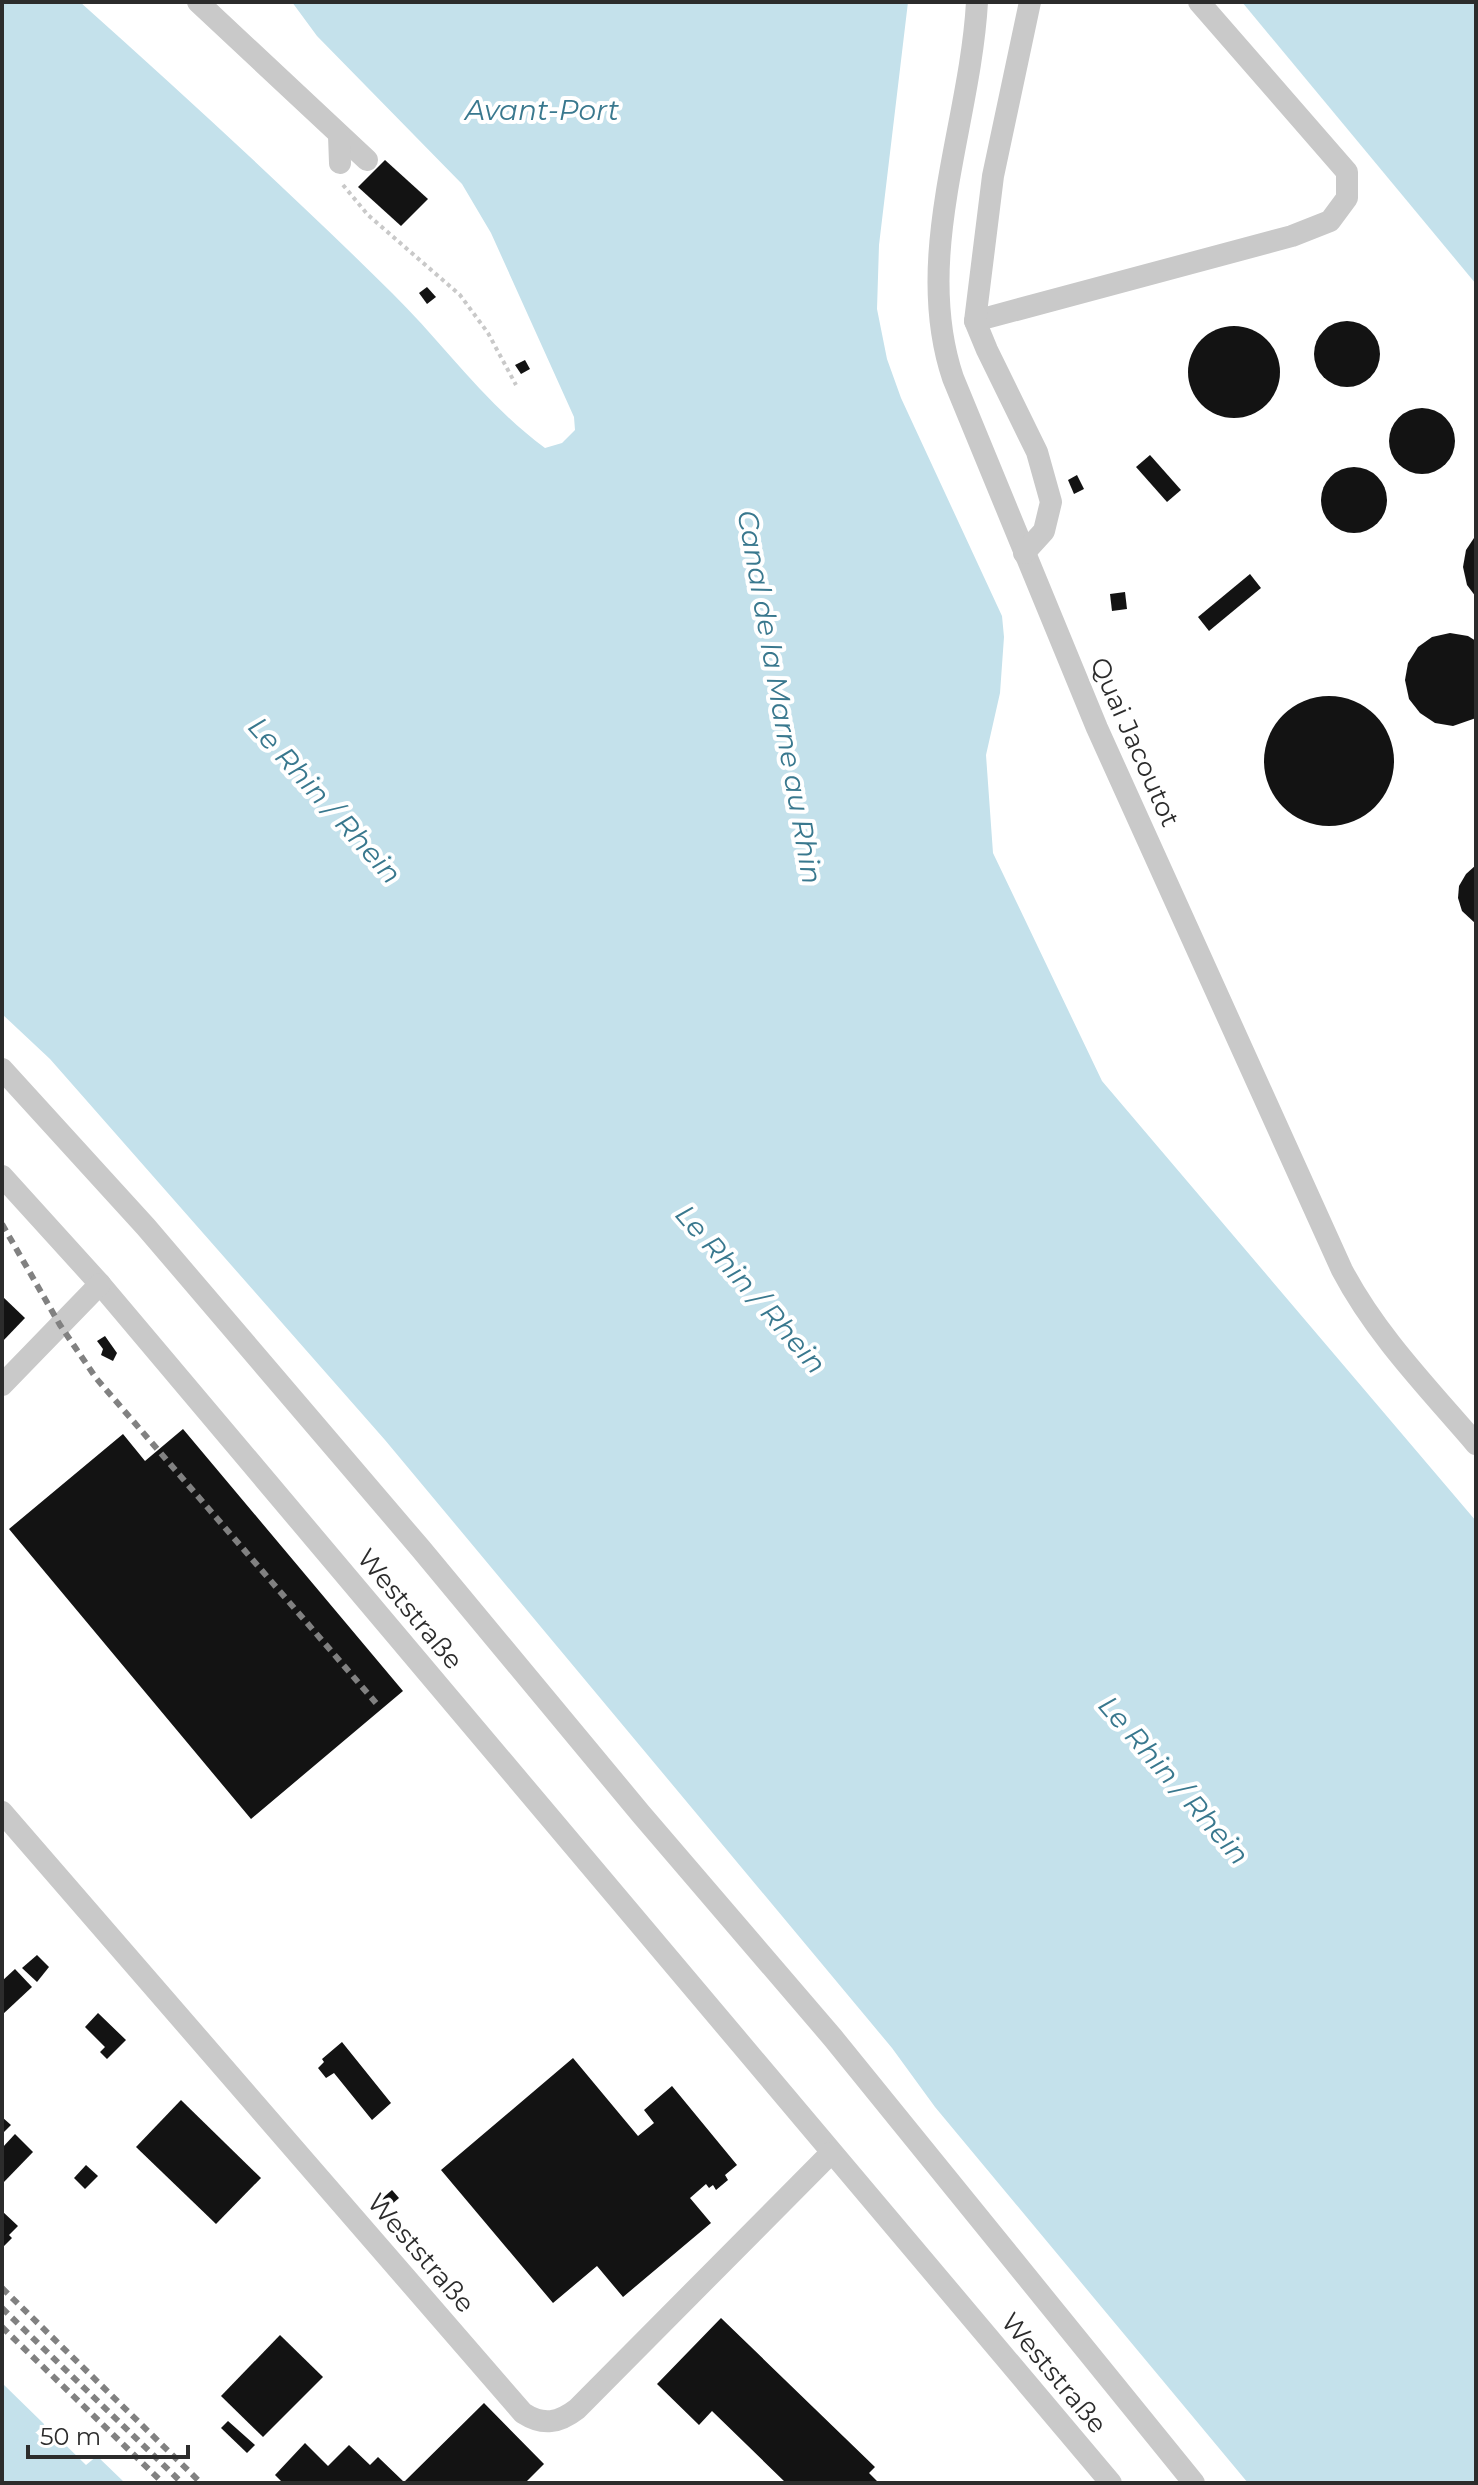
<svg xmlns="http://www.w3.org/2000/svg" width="1478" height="2485" viewBox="0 0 1478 2485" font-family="Montserrat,sans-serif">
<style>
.water{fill:#c4e1eb}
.building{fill:#131313}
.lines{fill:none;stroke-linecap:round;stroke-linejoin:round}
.path{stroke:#c9c9c9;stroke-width:4;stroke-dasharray:4 4;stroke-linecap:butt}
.minor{stroke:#c9c9c9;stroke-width:22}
.rail{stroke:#818181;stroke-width:6;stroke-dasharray:8 6;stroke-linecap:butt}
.labels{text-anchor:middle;stroke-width:8;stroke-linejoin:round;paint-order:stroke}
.street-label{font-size:26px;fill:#2c2c2c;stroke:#fff}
.water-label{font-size:28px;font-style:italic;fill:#39788e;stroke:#fff}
</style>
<rect width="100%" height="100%" fill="#fff"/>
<g class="water">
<path d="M2 2H80C186 97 291 193 392 293 443 343 487 406 545 448L562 443 575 430 574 417 491 233 462 184 317 36 292 2H908L879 245 877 309 887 359 901 398 1002 616 1004 637 1000 693 986 755 993 853 1102 1081 1476 1521V2483H1248L935 2107 892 2048 385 1440 50 1059 2 1014Z"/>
<path d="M1242 2H1476V284Z"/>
<path d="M2 2383 86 2465 97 2456 125 2483H2Z"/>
</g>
<g class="building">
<path d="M385 160 428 199 401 226 358 187Z"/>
<path d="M427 287 436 297 427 304 419 293Z"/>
<circle cx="1347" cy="354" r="33"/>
<circle cx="1234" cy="372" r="46"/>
<path d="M525 360 530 369 521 374 515 365Z"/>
<circle cx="1422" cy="441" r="33"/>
<path d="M1150 455 1181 490 1167 502 1136 467Z"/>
<circle cx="1354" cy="500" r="33"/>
<path d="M1077 475 1084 489 1074 494 1068 480Z"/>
<path d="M1476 535V597L1467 585 1463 567 1466 550Z"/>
<path d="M1250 574 1261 588 1209 631 1198 617Z"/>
<path d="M1125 592 1127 609 1112 611 1110 594Z"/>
<path d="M1450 633 1468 636 1476 641V718L1453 726 1435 723 1420 713 1409 699 1405 680 1408 663 1418 647 1432 637Z"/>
<circle cx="1329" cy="761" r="65"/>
<path d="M1476 865V924L1462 911 1458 898 1459 886 1466 874Z"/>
<path d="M2 1296 25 1318 2 1342Z"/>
<path d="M105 1336 117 1353 113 1361 101 1355 103 1349 97 1341Z"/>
<path d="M183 1429 403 1691 251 1819 9 1529 123 1434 145 1461Z"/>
<path d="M37 1955 49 1967 37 1982 22 1968Z"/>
<path d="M15 1969 32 1987 2 2015V1981Z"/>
<path d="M98 2013 126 2040 107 2059 100 2052 105 2047 85 2027Z"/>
<path d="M342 2042 391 2103 372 2120 334 2073 326 2078 318 2068 324 2062 322 2059Z"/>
<path d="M573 2058 638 2136 654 2123 644 2110 672 2086 737 2165 725 2175 728 2180 716 2190 713 2185 709 2188 706 2184 690 2198 711 2223 623 2297 597 2266 553 2303 441 2170Z"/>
<path d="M181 2100 261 2178 216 2224 136 2147Z"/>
<path d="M2 2117 11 2125 2 2134Z"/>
<path d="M15 2134 33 2152 2 2184V2148Z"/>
<path d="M86 2165 98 2176 85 2189 74 2178Z"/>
<path d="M392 2190 399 2198 383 2212 376 2204Z"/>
<path d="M2 2211 18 2226 9 2235 12 2238 2 2248Z"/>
<path d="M721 2318 875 2467 869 2473 879 2483H786L712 2411 699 2425 657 2384Z"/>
<path d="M280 2335 323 2377 263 2437 221 2396Z"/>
<path d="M484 2403 544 2464 525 2483H283L275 2475 305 2443 328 2466 349 2445 370 2465 378 2457 404 2482Z"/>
<path d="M228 2421 255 2445 247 2453 221 2428Z"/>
</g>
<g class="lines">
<path class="path" d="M343 185 368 215 460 295 488 333 516 385"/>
<g class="minor">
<path d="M198 2 367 160"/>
<path d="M977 2C970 126 912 256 953 378L1097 728 1342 1270C1376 1335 1429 1389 1476 1444"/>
<path d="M339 135 340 163"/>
<path d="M975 321 1292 236 1330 221 1347 198V172L1199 2"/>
<path d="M1024 553 1044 531 1051 502 1037 452 987 350 975 321 993 176 1030 2"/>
<path d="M2 1069 146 1227 421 1549 641 1814 833 2038 1194 2483"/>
<path d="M2 1176 100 1284 1111 2483"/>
<path d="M2 1385 100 1284"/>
<path d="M2 1812 523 2413C543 2426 559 2423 577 2409L831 2153"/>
</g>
<g class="rail">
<path d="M2 1224 60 1325 96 1378 376 1703"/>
<path d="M2 2288 201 2483"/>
<path d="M2 2308 182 2483"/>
<path d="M2 2327 163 2483"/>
</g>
</g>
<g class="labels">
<g class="street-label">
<text transform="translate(1135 742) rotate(66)" y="9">Quai Jacoutot</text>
<text transform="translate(410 1609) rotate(50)" y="9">Weststraße</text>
<text transform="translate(421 2253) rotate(49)" y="9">Weststraße</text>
<text transform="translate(1054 2373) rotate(50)" y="9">Weststraße</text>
</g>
<g class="water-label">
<text x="542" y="120">Avant-Port</text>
<text transform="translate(780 697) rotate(80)" y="10">Canal de la Marne au Rhin</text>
<text transform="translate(325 800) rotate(48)" y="10">Le Rhin / Rhein</text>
<text transform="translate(751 1289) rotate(49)" y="10">Le Rhin / Rhein</text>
<text transform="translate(1174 1780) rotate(49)" y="10">Le Rhin / Rhein</text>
</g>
</g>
<rect width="1478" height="2485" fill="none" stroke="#2c2c2c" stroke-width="8"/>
<path d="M28 2445v12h160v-12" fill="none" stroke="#2c2c2c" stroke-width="4"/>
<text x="40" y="2445" font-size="24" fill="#2c2c2c" stroke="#ffffff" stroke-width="6" paint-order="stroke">50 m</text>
</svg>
